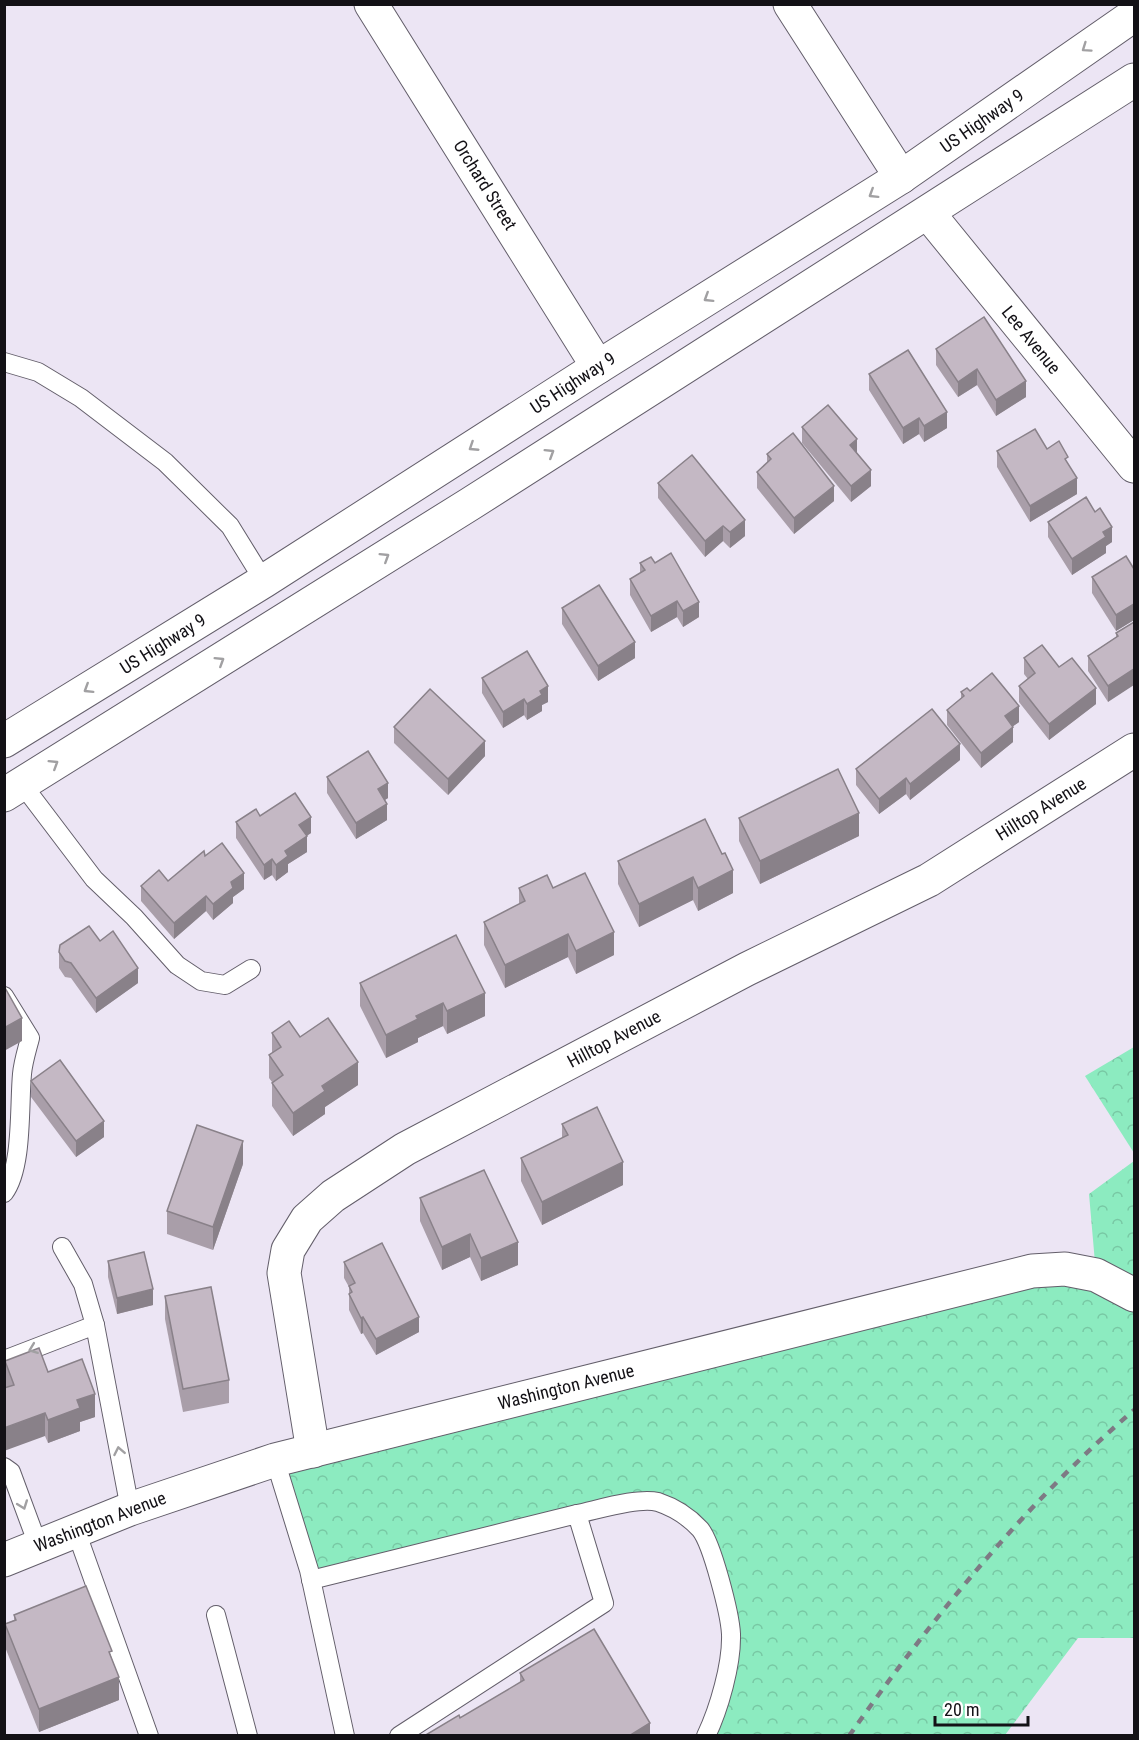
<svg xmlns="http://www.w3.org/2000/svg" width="1139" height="1740" viewBox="0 0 1139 1740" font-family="'Roboto Condensed',sans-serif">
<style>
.forest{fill:url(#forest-crowns)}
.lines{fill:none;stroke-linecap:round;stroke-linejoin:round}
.service-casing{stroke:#635e6a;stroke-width:20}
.minor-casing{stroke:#635e6a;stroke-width:35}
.secondary-casing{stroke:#635e6a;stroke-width:35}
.trunk-casing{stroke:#635e6a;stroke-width:35}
.service{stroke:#fff;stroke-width:18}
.minor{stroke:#fff;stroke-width:33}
.secondary{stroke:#fff;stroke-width:33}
.trunk{stroke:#fff;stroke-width:33}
.rail{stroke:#7e7a84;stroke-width:4.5;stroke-dasharray:8 8;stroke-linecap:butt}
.wall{fill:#a99ea9}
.shaded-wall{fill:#898189}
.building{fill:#c4b8c4;stroke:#898189;stroke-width:1.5}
.oneway{stroke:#a1a0a2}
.labels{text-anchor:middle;stroke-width:4.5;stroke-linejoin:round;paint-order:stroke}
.street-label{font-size:18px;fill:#131116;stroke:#fff}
</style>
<defs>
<pattern id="forest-crowns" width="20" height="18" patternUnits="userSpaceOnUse" patternTransform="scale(1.5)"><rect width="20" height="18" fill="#8cebc0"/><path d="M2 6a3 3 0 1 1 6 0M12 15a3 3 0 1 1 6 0" fill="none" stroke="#78c8a4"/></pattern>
</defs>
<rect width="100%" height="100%" fill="#ece5f4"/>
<g class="forest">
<path d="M1134 1047V1153L1085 1076Z"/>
<path d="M1134 1161V1638H1078L1005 1735H706L731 1634 700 1529 656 1502 311 1580 275 1460 1032 1271 1096 1274 1089 1194Z"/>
</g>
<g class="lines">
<g class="service-casing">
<g id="service">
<path d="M4 362 38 372 81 398 165 462 230 526 264 581"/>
<path d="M22 784 94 879 134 917 177 965 201 981 225 985 251 969"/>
<path d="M4 996 30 1038C27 1050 23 1062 22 1074 19 1106 23 1168 4 1193"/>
<path d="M62 1247 83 1284 95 1325"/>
<path d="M4 1360 95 1325 130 1509"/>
<path d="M275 1460 309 1570 345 1736"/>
<path d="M4 1467 11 1472 38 1545"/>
<path d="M577 1514C597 1510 638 1497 658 1502 673 1507 689 1517 700 1529 712 1543 730 1614 731 1634 732 1664 719 1709 706 1736"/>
<path d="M76 1531 149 1736"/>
<path d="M311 1580 577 1514 604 1603 399 1736"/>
<path d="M216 1615 248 1736"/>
</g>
</g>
<g class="minor-casing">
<g id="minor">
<path d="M371 4 598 367"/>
<path d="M790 4 901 177"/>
<path d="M928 213 1134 466"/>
<path d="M313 1451 284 1273 288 1250 307 1219 333 1196 405 1149 747 969 929 880 1134 750"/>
</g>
</g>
<g class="secondary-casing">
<path id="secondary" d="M4 1560 130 1509 275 1460 1032 1271 1065 1269 1096 1275 1134 1295"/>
</g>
<g class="trunk-casing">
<g id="trunk">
<path d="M4 741 264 581 598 367 901 177 1134 15"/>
<path d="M4 795 470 504 1134 80"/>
</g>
</g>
<use href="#service" class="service"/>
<use href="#minor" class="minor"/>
<use href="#secondary" class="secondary"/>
<use href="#trunk" class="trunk"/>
<path class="rail" d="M849 1736C932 1618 1025 1504 1134 1410"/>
</g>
<g class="wall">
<path d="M984 317 1026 397 996 416 977 385 958 397 936 365V349Z"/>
<path d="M869 374 947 428 924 442 919 434 903 444 869 390Z"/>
<path d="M802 427 857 453 871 486 851 502 802 443Z"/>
<path d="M1047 449 1068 464 1077 494 1030 522 997 467V451Z"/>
<path d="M767 454 834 501 794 534 757 488V472L767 463Z"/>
<path d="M658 483 745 536 730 548 723 541 705 557 658 498Z"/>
<path d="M1048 522 1112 542 1106 546V553L1072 575 1048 537Z"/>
<path d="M640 563H655L699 617 683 627 677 617 651 632 630 595V579L640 573Z"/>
<path d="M1134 569V620L1116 631 1092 593V577Z"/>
<path d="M562 608 635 658 598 681 562 624Z"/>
<path d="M1134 622 1108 702 1088 671V656L1116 637V633Z"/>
<path d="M1024 658 1059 667 1096 704 1049 740 1019 702V686L1028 679 1024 674Z"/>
<path d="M482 678 548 702 542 705V711L527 720 524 715 503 728 482 693Z"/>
<path d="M970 691 1019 722 1013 726V742L981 768 947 725V710L961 698V692Z"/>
<path d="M394 727 485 756 448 795 394 743Z"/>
<path d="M960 760 910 800 906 794 879 814 856 785V769Z"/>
<path d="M327 777 388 798 385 800 387 820 356 839 327 793Z"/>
<path d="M260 816 311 833 307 836V852L288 864V872L276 881 272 875 264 880 236 838V822Z"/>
<path d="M739 818 859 836 760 884 739 841Z"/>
<path d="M705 819 733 893 698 911 693 900 639 927 618 884V861Z"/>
<path d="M205 856 244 889 233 897V903L213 920 206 911 174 939 141 901V886L168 881Z"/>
<path d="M519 888H553L614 955 576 974 568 957 505 988 484 945V922L519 904Z"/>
<path d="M456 935 485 1016 447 1034 443 1026 418 1038V1042L386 1058 360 1006V983Z"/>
<path d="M100 941 138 983 96 1013 71 978 65 977 59 968V952Z"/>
<path d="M272 1033 300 1037 358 1085 325 1107V1114L293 1136 272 1106V1082L269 1078V1055L272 1053Z"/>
<path d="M31 1081 104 1137 76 1157 31 1097Z"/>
<path d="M562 1124 623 1185 542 1225 521 1181V1158L562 1138Z"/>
<path d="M243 1164 213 1250 167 1234V1211Z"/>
<path d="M420 1198 518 1265 481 1281 470 1257 442 1270 420 1221Z"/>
<path d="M108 1261 153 1305 117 1314 108 1277Z"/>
<path d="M344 1262 419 1332 376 1355 363 1333 361 1334 349 1310V1287L344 1278Z"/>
<path d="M165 1296 229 1380V1403L183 1412 165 1319Z"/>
<path d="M5 1361 48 1372 95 1417 80 1422V1431L48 1443 45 1436 6 1387 5 1384Z"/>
<path d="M14 1615 112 1660 119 1700 39 1732 5 1647V1624L14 1620Z"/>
<path d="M520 1673 650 1736 460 1718 520 1683Z"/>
</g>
<g class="shaded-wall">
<path d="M977 369V385L958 397V382Z"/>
<path d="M1026 381V397L996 416V400Z"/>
<path d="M947 412V428L924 442V426Z"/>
<path d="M919 418V434L903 444V428Z"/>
<path d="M857 439V454L850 445Z"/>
<path d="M871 470V486L851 502V486Z"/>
<path d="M1077 478V494L1030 522V506Z"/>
<path d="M834 486V501L794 534V518Z"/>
<path d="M745 520V536L730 548V532Z"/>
<path d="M723 526V541L705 557V541Z"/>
<path d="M1112 527V542L1106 546V553L1072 575V559L1103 532Z"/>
<path d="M677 601V617L651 632V616Z"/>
<path d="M699 602V617L683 627V611Z"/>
<path d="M1134 604V620L1116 631V615Z"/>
<path d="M635 642V658L598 681V666Z"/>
<path d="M1134 669V685L1108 702V686Z"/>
<path d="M548 686V702L542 705V711L527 720V704L540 691Z"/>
<path d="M1096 688V704L1049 740V724Z"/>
<path d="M524 699V715L503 728V712Z"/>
<path d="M1019 706V722L1005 732V716Z"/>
<path d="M1013 727V742L981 768V753Z"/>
<path d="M485 741V756L448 795V779Z"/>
<path d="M960 744V760L910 800V784Z"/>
<path d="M906 778V794L879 814V799Z"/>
<path d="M388 783V798L378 804V789Z"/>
<path d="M387 804V820L356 839V823Z"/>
<path d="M859 813V836L760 884V861Z"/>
<path d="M311 817V833L299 840V825Z"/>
<path d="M307 836V852L288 864V872L276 881V865L285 851Z"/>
<path d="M272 859V875L264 880V865Z"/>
<path d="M733 870V893L698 911V888Z"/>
<path d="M244 873V889L233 897V903L213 920V904L231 882Z"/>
<path d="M693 877V900L639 927V904Z"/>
<path d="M206 896V911L174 939V923Z"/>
<path d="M614 932V955L576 974V951Z"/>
<path d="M568 934V957L505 988V965Z"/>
<path d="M138 968V983L96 1013V998Z"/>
<path d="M485 993V1016L447 1034V1011Z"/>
<path d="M443 1003V1026L418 1038V1042L386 1058V1035L416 1016Z"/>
<path d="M22 1018V1041L4 1051V1028Z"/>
<path d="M358 1062V1085L325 1107V1114L293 1136V1113L322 1086Z"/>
<path d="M104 1121V1137L76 1157V1141Z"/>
<path d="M243 1141V1164L213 1250V1227Z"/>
<path d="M623 1162V1185L542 1225V1202Z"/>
<path d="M470 1234V1257L442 1270V1247Z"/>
<path d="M518 1242V1265L481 1281V1258Z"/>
<path d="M153 1289V1305L117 1314V1298Z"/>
<path d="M363 1317V1333L361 1334V1318Z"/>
<path d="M419 1317V1332L376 1355V1339Z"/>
<path d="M95 1394V1417L80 1422V1431L48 1443V1420L77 1400Z"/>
<path d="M45 1413V1436L4 1451V1428Z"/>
<path d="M119 1677V1700L39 1732V1709Z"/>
<path d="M650 1723V1736H629Z"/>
</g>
<g class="building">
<path d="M984 317 1026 381 996 400 977 369 958 382 936 349Z"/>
<path d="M908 350 947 412 924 426 919 418 903 428 869 374Z"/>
<path d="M828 405 857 439 850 445 871 470 851 486 802 427Z"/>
<path d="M1035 429 1047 449 1059 441 1068 457 1065 459 1077 478 1030 506 997 451Z"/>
<path d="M793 433 834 486 794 518 757 472 771 459 767 454Z"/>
<path d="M692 455 745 520 730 532 723 526 705 541 658 483Z"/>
<path d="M1086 497 1095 512 1100 508 1112 527 1103 532 1106 537 1072 559 1048 522Z"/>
<path d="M671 553 699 602 683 611 677 601 651 616 630 579 645 570 640 563 651 557 655 563Z"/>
<path d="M1126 556 1134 569V604L1116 615 1092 577Z"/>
<path d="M599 585 635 642 598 666 562 608Z"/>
<path d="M1134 622V669L1108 686 1088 656 1118 636 1116 633Z"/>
<path d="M1042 645 1059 667 1072 658 1096 688 1049 724 1019 686 1035 673 1024 658Z"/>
<path d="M527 651 548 686 540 691 542 695 527 704 524 699 503 712 482 678Z"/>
<path d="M992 673 1019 706 1005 716 1013 727 981 753 947 710 964 696 961 692 967 688 970 691Z"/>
<path d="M430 689 485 741 448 779 394 727Z"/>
<path d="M932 709 960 744 910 784 906 778 879 799 856 769Z"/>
<path d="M368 751 388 783 378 789 387 804 356 823 327 777Z"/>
<path d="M838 769 859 813 760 861 739 818Z"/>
<path d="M295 793 311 817 299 825 307 836 285 851 288 856 276 865 272 859 264 865 236 822 256 809 260 816Z"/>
<path d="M705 819 722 854 725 853 733 870 698 888 693 877 639 904 618 861Z"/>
<path d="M222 843 244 873 231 882 233 888 213 904 206 896 174 923 141 886 159 870 168 881 204 851 205 856Z"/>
<path d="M585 873 614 932 576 951 568 934 505 965 484 922 525 901 519 888 547 875 553 888Z"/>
<path d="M89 926 100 941 113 931 138 968 96 998 71 963 65 961 59 952 60 945Z"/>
<path d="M456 935 485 993 447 1011 443 1003 416 1016 418 1019 386 1035 360 983Z"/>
<path d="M4 986 22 1018 4 1028Z"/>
<path d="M328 1018 358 1062 322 1086 325 1091 293 1113 272 1083 283 1075 269 1055 281 1047 272 1033 289 1021 300 1037Z"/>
<path d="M60 1060 104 1121 76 1141 31 1081Z"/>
<path d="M597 1107 623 1162 542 1202 521 1158 568 1135 562 1124Z"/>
<path d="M197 1125 243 1141 213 1227 167 1211Z"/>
<path d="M484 1170 518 1242 481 1258 470 1234 442 1247 420 1198Z"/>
<path d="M382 1243 419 1317 376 1339 363 1317 361 1318 349 1294 352 1292 349 1286 355 1283 344 1262Z"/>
<path d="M144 1252 153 1289 117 1298 108 1261Z"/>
<path d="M211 1287 229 1380 183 1389 165 1296Z"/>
<path d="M39 1348 48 1372 82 1359 95 1394 77 1400 80 1408 48 1420 45 1413 4 1428V1388L14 1385 5 1361Z"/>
<path d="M86 1586 112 1651 109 1652 119 1677 39 1709 5 1624 16 1620 14 1615Z"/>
<path d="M594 1629 650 1723 629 1736H424L459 1715 460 1718 524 1680 520 1673Z"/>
</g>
<defs><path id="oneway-chevron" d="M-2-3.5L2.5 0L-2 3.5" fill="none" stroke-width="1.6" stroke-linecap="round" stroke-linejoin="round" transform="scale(1.5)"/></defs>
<g class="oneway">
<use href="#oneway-chevron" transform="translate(1086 48) rotate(145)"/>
<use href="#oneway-chevron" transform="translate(873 194) rotate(148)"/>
<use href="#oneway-chevron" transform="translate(708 298) rotate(148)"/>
<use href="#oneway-chevron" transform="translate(473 447) rotate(147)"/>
<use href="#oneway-chevron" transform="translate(550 453) rotate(-32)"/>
<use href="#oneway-chevron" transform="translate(385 557) rotate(-32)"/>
<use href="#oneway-chevron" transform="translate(220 661) rotate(-32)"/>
<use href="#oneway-chevron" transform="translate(88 689) rotate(148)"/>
<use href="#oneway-chevron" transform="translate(54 764) rotate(-32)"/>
<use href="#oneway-chevron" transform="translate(33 1349) rotate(159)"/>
<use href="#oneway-chevron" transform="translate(119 1451) rotate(-101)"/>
<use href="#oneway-chevron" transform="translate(23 1505) rotate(70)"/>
</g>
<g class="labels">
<g class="street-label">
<text transform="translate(982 121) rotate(-35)" y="6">US Highway 9</text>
<text transform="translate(485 185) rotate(58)" y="6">Orchard Street</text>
<text transform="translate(1031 340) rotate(51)" y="6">Lee Avenue</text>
<text transform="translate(573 383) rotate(-33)" y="6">US Highway 9</text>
<text transform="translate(163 644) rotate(-32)" y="6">US Highway 9</text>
<text transform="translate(1041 809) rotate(-32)" y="6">Hilltop Avenue</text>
<text transform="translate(614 1039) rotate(-28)" y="6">Hilltop Avenue</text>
<text transform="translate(566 1387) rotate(-14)" y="6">Washington Avenue</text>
<text transform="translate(100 1522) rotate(-21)" y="6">Washington Avenue</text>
</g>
</g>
<rect width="1139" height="1740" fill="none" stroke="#131116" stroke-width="12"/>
<path d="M935 1716v9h93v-9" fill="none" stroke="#131116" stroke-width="3"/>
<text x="944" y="1716" font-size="18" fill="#131116" stroke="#ffffff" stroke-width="4.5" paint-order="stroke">20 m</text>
</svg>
